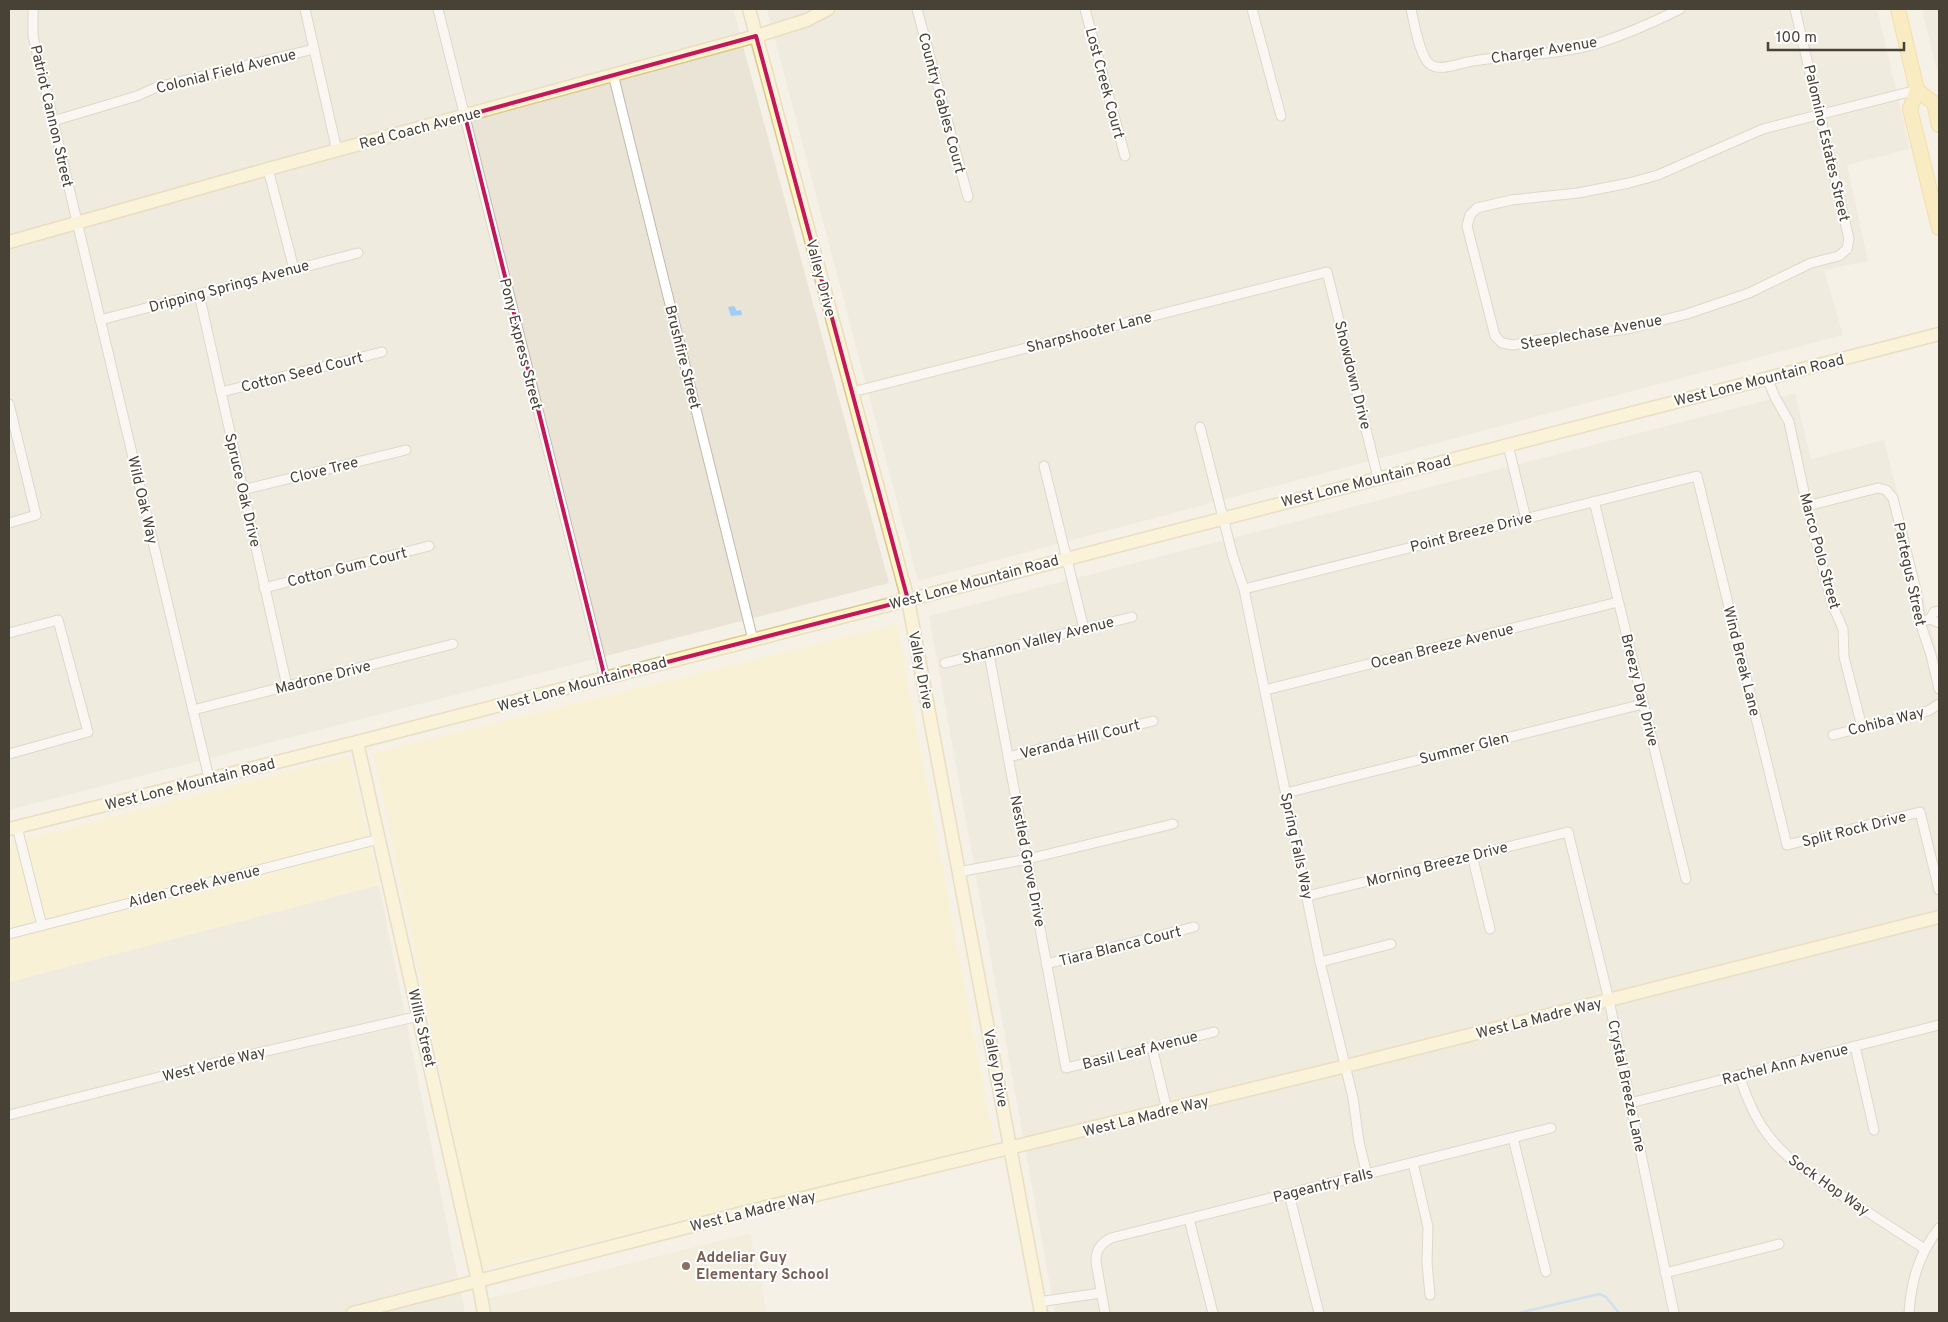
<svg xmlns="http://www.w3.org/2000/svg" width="1948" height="1322" viewBox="0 0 1948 1322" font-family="Overpass,sans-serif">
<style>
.residential{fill:#e9e4d5}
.education{fill:#efe8d0}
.sand{fill:#fbf2c1}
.water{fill:#a0cdf5}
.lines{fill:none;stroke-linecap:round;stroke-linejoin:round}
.stream{stroke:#a0cdf5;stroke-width:2.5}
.street-casing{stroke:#c1baa9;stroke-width:11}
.secondary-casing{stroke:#d8c994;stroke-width:15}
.primary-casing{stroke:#ebc95f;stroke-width:16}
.street{stroke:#fff;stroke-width:9}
.secondary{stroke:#fff5c7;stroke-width:12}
.primary{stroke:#ffe796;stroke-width:14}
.marked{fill:none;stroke:#c2185b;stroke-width:4;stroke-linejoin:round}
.education-dot{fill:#8d6e63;stroke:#fff;stroke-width:2}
.labels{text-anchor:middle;stroke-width:4;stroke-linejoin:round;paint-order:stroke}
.street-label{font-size:15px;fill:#484236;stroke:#fff}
.education-label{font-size:15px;font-weight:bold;fill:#785e54;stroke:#fff;text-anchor:start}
</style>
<rect width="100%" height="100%" fill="#f5f1e7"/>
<g class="residential">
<path d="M9 9H733L889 583 9 810Z"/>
<path d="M767 9H1877L1910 149 1847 165 1868 261 1824 270 1843 335 918 581Z"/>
<path d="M1922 9H1939V79Z"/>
<path d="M1795 393 1811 459 1884 440 1939 660V1313H1055L929 616Z"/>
<path d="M379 885 465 1313H9V982Z"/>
</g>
<path class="education" d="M750 1233 767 1313H486L482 1300Z"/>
<g class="sand">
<path d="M897 624 994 1143 482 1269 373 753Z"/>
<path d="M349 756 379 885 9 982V843Z"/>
</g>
<path class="water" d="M734 306 737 311 741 310 742 315 731 316 728 307Z"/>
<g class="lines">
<path class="stream" d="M1519 1313 1599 1294 1606 1297 1619 1313"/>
<g class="street-casing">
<g id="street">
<path d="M33 9V36L209 778"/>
<path d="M305 9 337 151"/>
<path d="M438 9 605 678"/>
<path d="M917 9 968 197"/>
<path d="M1085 9 1125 156"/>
<path d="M1252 9 1281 116"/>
<path d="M1411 9C1414 22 1420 59 1431 65 1440 71 1457 64 1468 62 1511 54 1557 56 1599 43 1627 34 1654 22 1680 9"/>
<path d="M1795 9 1849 239 1847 249 1839 256 1811 263 1749 293 1687 314 1628 329 1545 339 1513 345 1502 343 1495 336 1467 226 1470 215 1477 208 1511 200 1578 193 1629 183 1658 175 1763 129 1917 90"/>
<path d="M613 74 753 640"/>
<path d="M53 121 137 96 157 87 314 49"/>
<path d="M268 169 294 269"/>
<path d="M199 294 287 686"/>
<path d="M100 320 358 253"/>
<path d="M1767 378 1775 397 1789 422 1807 506 1832 604 1843 629 1844 657 1862 727"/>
<path d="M221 392 382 352"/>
<path d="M852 392 1327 272 1378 478"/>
<path d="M9 404 36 515 9 523"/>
<path d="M1200 427 1233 557 1244 589 1320 962 1353 1098 1359 1142 1367 1175"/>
<path d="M1508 445 1526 519"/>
<path d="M1044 466 1084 629"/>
<path d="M242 490 406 450"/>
<path d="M1594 501 1686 879"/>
<path d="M1807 506 1878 488 1886 490 1893 498 1916 590 1920 622 1931 655 1939 689"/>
<path d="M264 588 429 546"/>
<path d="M1244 589 1697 476 1787 845 1920 812 1939 890"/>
<path d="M1930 619 1939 623"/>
<path d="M1920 622 1930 619 1934 612 1939 611"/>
<path d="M9 633 58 620 88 732 9 754"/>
<path d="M989 654 1066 1068 1214 1032"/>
<path d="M945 663 1132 617"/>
<path d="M1265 690 1618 602"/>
<path d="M193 710 453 644"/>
<path d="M1833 735 1928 711 1939 704"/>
<path d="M1008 757 1153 721"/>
<path d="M1286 793 1643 704"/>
<path d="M17 827 42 926"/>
<path d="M1472 855 1490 929"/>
<path d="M958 872 1028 859 1173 824"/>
<path d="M1307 896 1568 832 1609 1000 1674 1313"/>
<path d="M9 934 379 839"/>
<path d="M1320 962 1391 944"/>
<path d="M1046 964 1194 927"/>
<path d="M1855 1046 1874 1130"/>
<path d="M1152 1047 1167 1110"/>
<path d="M1739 1075C1747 1099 1756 1121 1772 1140 1792 1164 1818 1180 1844 1197 1871 1214 1898 1232 1925 1249"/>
<path d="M1630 1103 1939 1025"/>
<path d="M9 1115 206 1065 419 1016"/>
<path d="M1513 1138 1546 1272"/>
<path d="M1413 1163 1428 1227 1427 1263 1430 1295"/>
<path d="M1289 1194 1319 1313"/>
<path d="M1189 1219 1213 1313"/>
<path d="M1665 1273 1779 1244"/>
<path d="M1038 1302 1101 1293"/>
<path d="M1105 1313 1096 1262C1096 1250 1100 1244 1111 1238L1551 1128"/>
<path d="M1909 1313C1911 1281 1919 1254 1939 1228"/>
</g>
</g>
<g class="secondary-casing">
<g id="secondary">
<path d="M749 9 908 600 1041 1313"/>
<path d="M9 242 268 169 756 36 807 20 828 9"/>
<path d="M357 742 478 1281 484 1313"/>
<path d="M9 829 357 742 1939 334"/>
<path d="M353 1313 750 1211 1346 1066 1939 917"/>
</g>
</g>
<g class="primary-casing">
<g id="primary">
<path d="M1898 9 1917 90 1910 109 1939 228"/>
<path d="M1917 90 1934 103 1939 125"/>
</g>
</g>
<use href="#street" class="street"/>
<use href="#secondary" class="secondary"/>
<use href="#primary" class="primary"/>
</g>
<path d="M0 0H1948V1322H0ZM756 36 908 600 605 678 465 116Z" fill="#f5f1e7" fill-opacity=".55" fill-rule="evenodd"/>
<path class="marked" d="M756 36 908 600 605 678 465 116Z"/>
<circle class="education-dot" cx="686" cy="1266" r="5"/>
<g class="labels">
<g class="street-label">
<text transform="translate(1544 50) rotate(-9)" y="5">Charger Avenue</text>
<text transform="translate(226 71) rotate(-14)" y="5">Colonial Field Avenue</text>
<text transform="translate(1105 83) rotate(75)" y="5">Lost Creek Court</text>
<text transform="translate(942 103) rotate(75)" y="5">Country Gables Court</text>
<text transform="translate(52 116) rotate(77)" y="5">Patriot Cannon Street</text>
<text transform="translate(420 128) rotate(-15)" y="5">Red Coach Avenue</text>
<text transform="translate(1827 143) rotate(77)" y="5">Palomino Estates Street</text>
<text transform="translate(821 278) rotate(75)" y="5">Valley Drive</text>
<text transform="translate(229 286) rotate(-15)" y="5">Dripping Springs Avenue</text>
<text transform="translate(1089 332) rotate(-14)" y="5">Sharpshooter Lane</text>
<text transform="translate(1591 332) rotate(-10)" y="5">Steeplechase Avenue</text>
<text transform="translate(521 344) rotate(76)" y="5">Pony Express Street</text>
<text transform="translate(683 357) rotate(76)" y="5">Brushfire Street</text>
<text transform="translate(302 372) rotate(-14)" y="5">Cotton Seed Court</text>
<text transform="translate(1353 375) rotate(76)" y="5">Showdown Drive</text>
<text transform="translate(1759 380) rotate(-14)" y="5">West Lone Mountain Road</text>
<text transform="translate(324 470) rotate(-14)" y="5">Clove Tree</text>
<text transform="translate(1366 481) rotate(-14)" y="5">West Lone Mountain Road</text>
<text transform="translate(243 490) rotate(77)" y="5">Spruce Oak Drive</text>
<text transform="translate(143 500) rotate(77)" y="5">Wild Oak Way</text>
<text transform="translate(1471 532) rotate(-14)" y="5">Point Breeze Drive</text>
<text transform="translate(1820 551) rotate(75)" y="5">Marco Polo Street</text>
<text transform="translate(347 567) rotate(-14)" y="5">Cotton Gum Court</text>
<text transform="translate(1910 574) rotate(78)" y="5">Partegus Street</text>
<text transform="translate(974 582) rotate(-15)" y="5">West Lone Mountain Road</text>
<text transform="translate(1038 640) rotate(-14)" y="5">Shannon Valley Avenue</text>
<text transform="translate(1442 646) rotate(-14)" y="5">Ocean Breeze Avenue</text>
<text transform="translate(1742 661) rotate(76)" y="5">Wind Break Lane</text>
<text transform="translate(921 670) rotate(79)" y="5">Valley Drive</text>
<text transform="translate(323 677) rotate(-14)" y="5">Madrone Drive</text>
<text transform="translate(582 684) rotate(-15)" y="5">West Lone Mountain Road</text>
<text transform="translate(1640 690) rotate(76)" y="5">Breezy Day Drive</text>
<text transform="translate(1886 721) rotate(-14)" y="5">Cohiba Way</text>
<text transform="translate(1080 739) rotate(-14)" y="5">Veranda Hill Court</text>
<text transform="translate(1464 748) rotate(-14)" y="5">Summer Glen</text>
<text transform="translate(190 784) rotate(-14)" y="5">West Lone Mountain Road</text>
<text transform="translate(1854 829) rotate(-14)" y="5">Split Rock Drive</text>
<text transform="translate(1297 846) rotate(78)" y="5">Spring Falls Way</text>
<text transform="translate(1028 861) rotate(79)" y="5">Nestled Grove Drive</text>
<text transform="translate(1437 864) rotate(-14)" y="5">Morning Breeze Drive</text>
<text transform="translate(194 886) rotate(-14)" y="5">Aiden Creek Avenue</text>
<text transform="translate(1120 946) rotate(-14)" y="5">Tiara Blanca Court</text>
<text transform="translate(1539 1018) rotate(-14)" y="5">West La Madre Way</text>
<text transform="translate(422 1028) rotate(77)" y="5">Willis Street</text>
<text transform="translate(1140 1050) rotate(-14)" y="5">Basil Leaf Avenue</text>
<text transform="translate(214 1064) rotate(-14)" y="5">West Verde Way</text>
<text transform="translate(1785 1064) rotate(-14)" y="5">Rachel Ann Avenue</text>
<text transform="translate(996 1068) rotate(79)" y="5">Valley Drive</text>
<text transform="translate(1627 1086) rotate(78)" y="5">Crystal Breeze Lane</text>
<text transform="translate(1146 1116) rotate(-14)" y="5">West La Madre Way</text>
<text transform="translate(1323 1185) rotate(-14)" y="5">Pageantry Falls</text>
<text transform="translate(1829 1185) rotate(35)" y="5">Sock Hop Way</text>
<text transform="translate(753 1211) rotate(-14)" y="5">West La Madre Way</text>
</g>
<g class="education-label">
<text x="696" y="1262">Addeliar Guy<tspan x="696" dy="17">Elementary School</tspan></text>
</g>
</g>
<rect width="1948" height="1322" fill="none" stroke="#484236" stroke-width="20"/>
<path d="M1768 42v8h136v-8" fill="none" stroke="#484236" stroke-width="2.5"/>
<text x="1776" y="42" font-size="15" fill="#484236" stroke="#ffffff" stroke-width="4" paint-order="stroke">100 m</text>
</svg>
